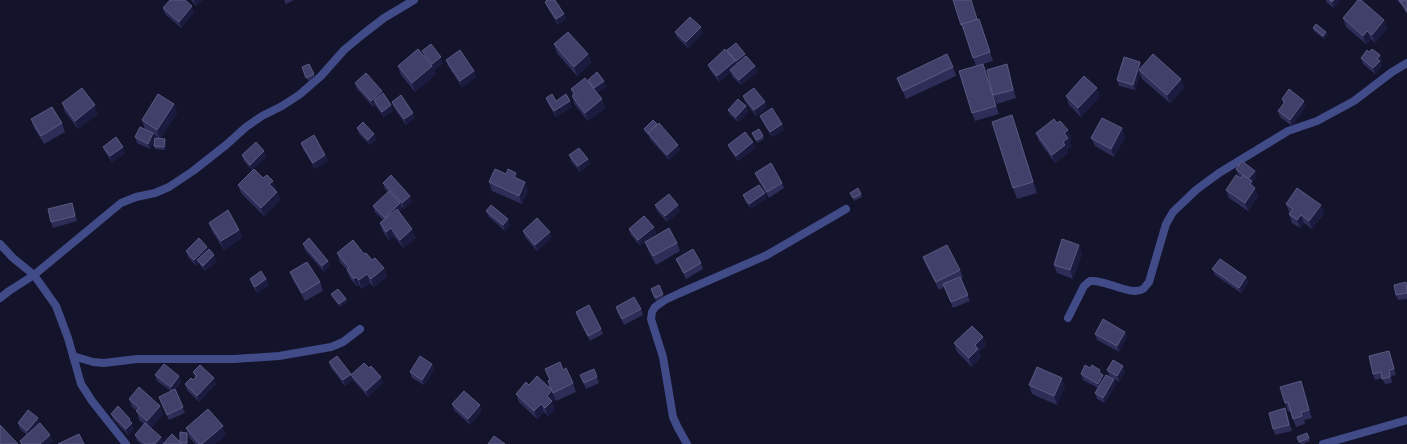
<svg xmlns="http://www.w3.org/2000/svg" width="1407" height="444" viewBox="0 0 1407 444" font-family="'Roboto Condensed',sans-serif">
<style>
.lines{fill:none;stroke-linecap:round;stroke-linejoin:round}
.street{stroke:#404b88;stroke-width:8}
.wall{fill:#2d2d58}
.shaded-wall{fill:#1b1a3f}
.building{fill:#40406a;stroke:#595981}
</style>
<rect width="100%" height="100%" fill="#13132b"/>
<g class="lines">
<g class="street">
<path d="M0 244 13 258 34 275 56 306 68 338 81 384 92 401 126 444"/>
<path d="M0 298 9 291 34 275 121 203 136 197 155 193 169 187 193 171 226 145 246 127 262 116 282 106 299 95 321 76 344 50 362 35 384 18 414 0"/>
<path d="M1068 318 1084 286 1090 281C1106 279 1131 297 1143 289 1145 288 1147 284 1149 282L1166 224 1173 212 1196 190 1219 173 1288 131 1317 121 1354 101 1392 72 1407 63"/>
<path d="M73 356 93 362 104 363 137 359H234L279 356 331 347 343 342 360 329"/>
<path d="M687 444 678 428 673 417 663 357 651 319 652 312 655 307 665 300 680 293 767 255 846 209"/>
<path d="M1323 444 1407 420"/>
</g>
</g>
<g class="wall">
<path d="M191 0H203L196 6Z"/>
<path d="M284 0H294L286 4Z"/>
<path d="M953 0 978 19H979L993 61 983 64 999 114 975 121 972 113 976 66 964 30H963Z"/>
<path d="M1326 0H1340L1334 8 1327 3Z"/>
<path d="M1397 0H1407V14L1402 6Z"/>
<path d="M545 2 566 19 558 25 547 7Z"/>
<path d="M163 8 194 12 181 28 165 14Z"/>
<path d="M1343 18 1388 28 1375 43 1371 39 1366 44 1346 27Z"/>
<path d="M1313 28 1326 32 1328 35 1324 39 1314 31Z"/>
<path d="M675 32 703 33 688 48 677 37Z"/>
<path d="M554 44 588 54 591 63 577 76 557 53Z"/>
<path d="M727 50 745 54 746 56 755 66 757 72 741 85 732 76 731 72 719 82 710 70 708 65 729 54Z"/>
<path d="M422 51 443 63 434 70 433 69 436 74 415 92 401 75 398 66 424 55Z"/>
<path d="M1369 52 1380 55 1382 61 1380 63 1382 66 1375 74 1363 64 1361 58Z"/>
<path d="M446 60 474 71 476 77 462 87 448 66Z"/>
<path d="M1140 62 1142 67 1181 79 1184 88 1170 103 1142 79 1140 74 1135 90 1119 86 1117 80Z"/>
<path d="M309 64 315 77 308 81 302 67Z"/>
<path d="M1007 64 1010 73 1016 98 997 104 993 95Z"/>
<path d="M953 67 956 76 906 99 897 78Z"/>
<path d="M588 80 604 81 606 87 597 93 605 108 588 121 575 105 572 96H573L571 89 589 83Z"/>
<path d="M355 83 383 93 391 105 393 111 384 117 375 105 373 107 357 89Z"/>
<path d="M743 96 767 108 756 116 745 102Z"/>
<path d="M1066 96H1100L1081 117 1069 105Z"/>
<path d="M546 98 556 101 572 107 556 117 548 104Z"/>
<path d="M1282 99 1306 106 1292 126 1280 117 1278 111 1283 104Z"/>
<path d="M392 102 415 118 406 125 394 108Z"/>
<path d="M62 103 98 114 78 129 65 112Z"/>
<path d="M174 104 177 113 160 139 153 134 155 138 165 139 166 142 165 150 155 149 154 146V140L150 149 137 143 135 137 149 131 145 129 142 120Z"/>
<path d="M746 106 748 112 738 122 730 115 728 110Z"/>
<path d="M1012 115 1037 193 1017 199 1013 188Z"/>
<path d="M760 116 782 124 784 130 772 137 762 121Z"/>
<path d="M31 119 62 123 65 132 44 144 34 128Z"/>
<path d="M1057 123 1068 130 1071 139 1069 140 1071 147 1067 150 1068 153 1055 163 1039 141 1036 133Z"/>
<path d="M357 128 374 134 376 140 370 145 359 134Z"/>
<path d="M644 129 678 145 680 150 669 160 650 139 649 136 645 132Z"/>
<path d="M752 133 763 136 764 139 757 143Z"/>
<path d="M1125 137 1114 157 1095 146 1091 138Z"/>
<path d="M753 142 755 148 738 161 730 150 728 145Z"/>
<path d="M301 143 325 155 328 161 315 169 303 149Z"/>
<path d="M103 147 125 153 112 162 105 152Z"/>
<path d="M264 151 266 157 252 170 244 161 242 155Z"/>
<path d="M569 155 588 159 590 164 580 172 571 161Z"/>
<path d="M1236 169 1255 171 1257 176 1252 182 1258 196 1248 211 1229 198 1226 190 1241 177 1238 175Z"/>
<path d="M755 173 782 183 784 188 769 198 757 178Z"/>
<path d="M263 178 276 189 275 190 277 192 280 200 264 216 241 193 238 185Z"/>
<path d="M519 180 528 191 522 204 492 191 489 182Z"/>
<path d="M383 183 412 202 404 209 401 206 402 209 399 212 416 238 403 248 394 236 389 240 383 232 380 223 383 220 375 212 373 206 388 192 385 189Z"/>
<path d="M850 193 861 194 862 197 854 201Z"/>
<path d="M743 195 767 198 751 209 745 201Z"/>
<path d="M72 203 77 221 53 228 51 222Z"/>
<path d="M1286 204 1324 213 1312 229 1304 223 1300 228 1292 223 1289 214 1290 213 1289 212Z"/>
<path d="M655 205 680 211 667 222 657 211Z"/>
<path d="M486 211 510 225 505 231 489 217Z"/>
<path d="M209 223 239 230 242 238 224 250 212 231Z"/>
<path d="M654 227 656 233 640 246 631 235 629 229Z"/>
<path d="M523 231 552 237 537 251 525 237Z"/>
<path d="M645 242 677 243 680 251 656 265 648 250Z"/>
<path d="M303 244 328 261 330 266 324 272 305 250Z"/>
<path d="M207 247 208 250 217 261 205 271 200 265 199 263 196 266 188 257 186 251Z"/>
<path d="M337 253 364 254 384 268 387 277 374 287 370 283 362 289 359 285 357 287 350 278 347 270 340 262Z"/>
<path d="M1082 253 1073 279 1057 273 1054 265Z"/>
<path d="M923 257 960 270 963 278 961 279 970 301 953 308 944 287 939 290 926 265Z"/>
<path d="M676 259 701 263 703 269 686 279 678 264Z"/>
<path d="M1212 269 1246 277 1248 283 1241 293 1215 275Z"/>
<path d="M290 272 320 282 323 291 305 301 293 280Z"/>
<path d="M250 279H266L269 285 257 293 252 285Z"/>
<path d="M659 285 664 297 656 301 652 292Z"/>
<path d="M1407 285V299L1398 300 1396 295Z"/>
<path d="M331 294 346 299 347 302 340 307 332 297Z"/>
<path d="M616 307 641 309 643 315 624 325 618 313Z"/>
<path d="M576 312 601 329 603 334 590 341 578 318Z"/>
<path d="M1125 332 1127 337 1119 352 1097 340 1095 334Z"/>
<path d="M983 337 986 346 979 352 981 357 972 367 957 352 954 343Z"/>
<path d="M1389 351 1391 356 1396 375 1391 376 1392 383 1385 384 1382 378 1375 380 1373 374Z"/>
<path d="M329 362 351 374 369 368 383 383 368 397 353 380 345 386 331 368Z"/>
<path d="M432 364 434 370 424 385 412 378 410 372Z"/>
<path d="M545 369 563 370 573 383 576 392 556 401 555 398V399L552 402 555 409 548 416 544 412 537 419 519 402 516 394 529 385 550 389 548 381 550 380Z"/>
<path d="M1107 370 1125 372 1119 382 1109 375Z"/>
<path d="M193 372 216 384 199 402 187 390 185 384 193 380 195 378Z"/>
<path d="M1081 374H1102L1103 375 1104 377 1116 384 1105 403 1097 399 1095 393 1098 388 1083 380Z"/>
<path d="M155 375 179 376 181 382 175 390 185 413 169 420 159 397 171 391 157 381Z"/>
<path d="M580 375 597 377 599 383 586 389Z"/>
<path d="M1301 381 1304 390 1312 418 1304 420 1305 424 1296 427 1290 411 1288 412 1285 403Z"/>
<path d="M1029 385 1065 386 1057 405 1032 394Z"/>
<path d="M129 399 160 406 163 414 151 428 161 437 164 442 180 441 188 436V444H141L137 441 135 435 144 424 139 420 137 411 132 407Z"/>
<path d="M452 404 482 411 470 425 454 410Z"/>
<path d="M111 414 131 422 134 429 128 435 113 419Z"/>
<path d="M1287 414 1292 431 1275 435 1273 429Z"/>
<path d="M38 418 40 424 53 441 49 444H21L20 441 27 435 20 429 18 423Z"/>
<path d="M186 428 226 435 215 444H195L189 437Z"/>
<path d="M1307 433 1310 441 1303 444H1300L1297 437Z"/>
</g>
<g class="shaded-wall">
<path d="M194 0H203L196 6Z"/>
<path d="M1334 0H1340L1334 8 1332 2Z"/>
<path d="M192 6 194 12 181 28 179 22Z"/>
<path d="M564 14 566 19 558 25 556 19Z"/>
<path d="M1384 20 1388 28 1375 43 1372 35Z"/>
<path d="M701 27 703 33 688 48 686 42Z"/>
<path d="M1367 31 1371 39 1366 44 1363 36Z"/>
<path d="M1326 32 1328 35 1324 39 1323 36Z"/>
<path d="M588 54 591 63 577 76 574 67Z"/>
<path d="M745 54 747 60 738 66 736 61Z"/>
<path d="M1380 55 1382 61 1380 63 1382 66 1375 74 1373 68 1377 59Z"/>
<path d="M441 57 443 63 434 70 432 64Z"/>
<path d="M735 61 737 67 730 70 731 72 719 82 717 76Z"/>
<path d="M1140 62 1142 68 1139 70 1140 74 1135 90 1133 85Z"/>
<path d="M983 64 986 72 999 114 996 106Z"/>
<path d="M1007 64 1010 73 1016 98 1013 90Z"/>
<path d="M432 66 436 74 415 92 412 83Z"/>
<path d="M755 66 757 72 741 85 739 80Z"/>
<path d="M474 71 476 77 462 87 460 81Z"/>
<path d="M1181 79 1184 88 1170 103 1167 95Z"/>
<path d="M604 81 606 87 596 94 594 88Z"/>
<path d="M1097 88 1100 96 1081 117 1078 108Z"/>
<path d="M382 91 384 97 374 100 375 105 373 107 371 101Z"/>
<path d="M602 99 605 108 588 121 585 113Z"/>
<path d="M570 101 572 107 556 117 554 111Z"/>
<path d="M1304 101 1306 106 1292 126 1290 120Z"/>
<path d="M765 102 767 108 756 116 754 110Z"/>
<path d="M174 104 177 113 160 139 157 130Z"/>
<path d="M95 105 98 114 78 129 75 121Z"/>
<path d="M391 105 393 111 384 117 382 112Z"/>
<path d="M746 106 748 112 738 122 736 117Z"/>
<path d="M413 113 415 118 406 125 404 119Z"/>
<path d="M1012 115 1016 126 1037 193 1033 182Z"/>
<path d="M782 124 784 130 772 137 770 132Z"/>
<path d="M1122 128 1125 137 1114 157 1111 149Z"/>
<path d="M1068 130 1071 139 1069 140 1071 147 1067 150 1068 153 1055 163 1052 155 1063 142 1064 133Z"/>
<path d="M153 133 155 139 150 149 148 144Z"/>
<path d="M374 134 376 140 370 145 368 140Z"/>
<path d="M165 139 166 142 165 150 164 147Z"/>
<path d="M753 142 755 148 738 161 736 156Z"/>
<path d="M678 145 680 150 669 160 667 155Z"/>
<path d="M123 147 125 153 112 162 110 156Z"/>
<path d="M264 151 266 157 252 170 250 165Z"/>
<path d="M325 155 328 161 315 169 313 163Z"/>
<path d="M588 159 590 164 580 172 578 166Z"/>
<path d="M1255 171 1257 176 1252 182 1258 196 1248 211 1245 203 1248 179Z"/>
<path d="M516 173 519 181 514 177Z"/>
<path d="M273 181 276 189 272 193 269 184Z"/>
<path d="M525 182 528 191 522 204 519 196Z"/>
<path d="M277 192 280 200 264 216 261 208Z"/>
<path d="M765 193 767 198 751 209 749 204Z"/>
<path d="M410 196 412 202 404 209 402 203Z"/>
<path d="M400 203 402 209 387 224 385 218Z"/>
<path d="M678 205 680 211 667 222 665 216Z"/>
<path d="M1321 205 1324 213 1312 229 1309 221Z"/>
<path d="M1301 215 1304 223 1300 228 1297 220Z"/>
<path d="M508 219 510 225 505 231 503 225Z"/>
<path d="M654 227 656 233 640 246 638 240Z"/>
<path d="M391 228 394 236 389 240 386 232Z"/>
<path d="M412 229 416 238 403 248 400 240Z"/>
<path d="M239 230 242 238 224 250 221 241Z"/>
<path d="M550 232 552 237 537 251 535 245Z"/>
<path d="M1079 245 1082 253 1073 279 1070 270Z"/>
<path d="M207 247 209 253 197 260 199 263 196 266 194 260Z"/>
<path d="M214 255 217 261 205 271 203 266Z"/>
<path d="M328 261 330 266 324 272 322 266Z"/>
<path d="M384 268 387 277 374 287 371 279Z"/>
<path d="M367 274 370 283 362 289 359 280Z"/>
<path d="M356 277 359 285 357 287 354 279Z"/>
<path d="M1246 277 1248 283 1241 293 1239 288Z"/>
<path d="M266 279 269 285 257 293 255 287Z"/>
<path d="M346 299 347 302 340 307 339 304Z"/>
<path d="M1125 332 1127 337 1119 352 1117 346Z"/>
<path d="M983 337 986 346 979 352 981 357 972 367 969 358 975 345Z"/>
<path d="M1389 351 1391 356 1396 375 1394 369Z"/>
<path d="M432 364 434 370 424 385 422 380Z"/>
<path d="M1123 366 1125 372 1119 382 1117 376Z"/>
<path d="M351 375 353 380 345 386 343 380Z"/>
<path d="M1103 375 1105 380 1100 390 1098 384Z"/>
<path d="M179 376 181 382 173 393 171 387Z"/>
<path d="M381 377 383 383 368 397 366 391Z"/>
<path d="M214 378 216 384 199 402 197 396Z"/>
<path d="M1062 378 1065 386 1057 405 1054 396Z"/>
<path d="M1114 379 1116 384 1105 403 1103 398Z"/>
<path d="M1301 381 1304 390 1312 418 1309 410Z"/>
<path d="M552 390 555 399 552 402 555 409 548 416 545 408 547 396Z"/>
<path d="M541 404 544 412 537 419 534 411Z"/>
<path d="M480 405 482 411 470 425 468 419Z"/>
<path d="M160 406 163 414 150 429 147 421Z"/>
<path d="M38 418 40 424 29 437 27 431Z"/>
<path d="M130 419 134 429 128 435 126 429 129 420Z"/>
<path d="M223 426 226 435 215 444H202Z"/>
<path d="M187 433 188 436V444L187 443Z"/>
<path d="M50 435 53 441 49 444H40Z"/>
<path d="M161 437 164 442 162 444H155Z"/>
</g>
<g class="building">
<path d="M170 0H185L192 6 179 22 163 8Z"/>
<path d="M547 0H555L564 14 556 19 545 2Z"/>
<path d="M953 0H971L977 19 961 25Z"/>
<path d="M1329 0H1334L1332 2Z"/>
<path d="M1358 0H1361L1384 20 1372 35 1367 31 1363 36 1343 18Z"/>
<path d="M1399 0H1404L1401 2 1402 3H1401Z"/>
<path d="M1404 0H1407V12L1401 2Z"/>
<path d="M690 17 701 27 686 42 675 32Z"/>
<path d="M979 19 990 52 973 58 962 24Z"/>
<path d="M1316 24 1326 32 1323 36 1313 28Z"/>
<path d="M568 32 588 54 574 67 554 44Z"/>
<path d="M736 43 745 54 736 61 727 50Z"/>
<path d="M431 44 441 57 432 64 422 51Z"/>
<path d="M418 49 432 66 412 83 398 66Z"/>
<path d="M725 49 735 61 717 76 708 65Z"/>
<path d="M1372 49 1380 55 1377 59 1380 61 1373 68 1361 58 1367 50 1369 52Z"/>
<path d="M460 50 474 71 460 81 446 60Z"/>
<path d="M947 54 953 67 903 91 897 78Z"/>
<path d="M1153 54 1181 79 1167 95 1139 70Z"/>
<path d="M746 56 755 66 739 80 730 70Z"/>
<path d="M1124 57 1140 62 1133 85 1117 80Z"/>
<path d="M309 64 314 74 306 78 302 67Z"/>
<path d="M983 64 996 106 972 113 959 71Z"/>
<path d="M1007 64 1013 90 993 95 987 70Z"/>
<path d="M597 72 604 81 594 88 588 80Z"/>
<path d="M366 73 382 91 371 101 355 83Z"/>
<path d="M1084 76 1097 88 1078 108 1066 96Z"/>
<path d="M585 78 602 99 585 113 572 96 575 94 571 89Z"/>
<path d="M82 88 95 105 75 121 62 103Z"/>
<path d="M754 88 765 102 754 110 743 96Z"/>
<path d="M1289 89 1304 101 1290 120 1278 111 1285 102 1282 99Z"/>
<path d="M383 93 391 105 382 112 374 100Z"/>
<path d="M158 94 174 104 157 130 142 120Z"/>
<path d="M552 94 556 101 566 94 570 101 554 111 546 98Z"/>
<path d="M401 95 413 113 404 119 392 102Z"/>
<path d="M738 99 746 106 736 117 728 110Z"/>
<path d="M52 107 62 123 41 136 31 119Z"/>
<path d="M772 108 782 124 770 132 760 116Z"/>
<path d="M1012 115 1033 182 1013 188 992 122Z"/>
<path d="M1102 118 1122 128 1111 149 1091 138Z"/>
<path d="M1054 119 1057 123 1060 121 1068 130 1064 133 1068 138 1063 142 1065 145 1052 155 1036 133Z"/>
<path d="M653 120 657 124 648 133 644 129Z"/>
<path d="M363 122 374 134 368 140 357 128Z"/>
<path d="M659 123 678 145 667 155 648 133Z"/>
<path d="M140 127 153 133 148 144 135 137Z"/>
<path d="M759 129 763 136 756 140 752 133Z"/>
<path d="M745 132 753 142 736 156 728 145Z"/>
<path d="M314 135 325 155 313 163 301 143Z"/>
<path d="M116 137 123 147 110 156 103 147Z"/>
<path d="M155 138 165 139 164 147 154 146Z"/>
<path d="M256 142 264 151 250 165 242 155Z"/>
<path d="M579 148 588 159 578 166 569 155Z"/>
<path d="M1242 161 1255 171 1248 179 1236 169Z"/>
<path d="M771 163 782 183 767 192 755 173Z"/>
<path d="M254 169 263 178 267 175 273 181 269 184 277 192 261 208 238 185Z"/>
<path d="M495 169 506 174 508 169 516 173 514 177 525 182 519 196 489 182Z"/>
<path d="M391 175 410 196 402 203 383 183Z"/>
<path d="M1236 175 1241 178 1243 175 1252 181 1250 184 1255 188 1245 203 1226 190Z"/>
<path d="M759 185 765 193 749 204 743 195Z"/>
<path d="M858 188 861 194 853 198 850 193Z"/>
<path d="M1297 188 1321 205 1309 221 1301 215 1297 220 1289 214 1293 209 1286 204Z"/>
<path d="M389 191 400 203 385 218 373 206Z"/>
<path d="M669 194 678 205 665 216 655 205Z"/>
<path d="M72 203 75 216 51 222 48 209Z"/>
<path d="M491 205 508 219 503 225 486 211Z"/>
<path d="M397 209 412 229 400 240 391 228 386 232 380 223Z"/>
<path d="M228 210 239 230 221 241 209 223Z"/>
<path d="M644 216 654 227 638 240 629 229Z"/>
<path d="M537 218 550 232 535 245 523 231Z"/>
<path d="M669 228 677 243 653 256 645 242Z"/>
<path d="M199 238 207 247 194 260 186 251Z"/>
<path d="M309 238 328 261 322 266 303 244Z"/>
<path d="M1062 239 1079 245 1070 270 1054 265Z"/>
<path d="M353 240 364 254 366 253 372 260 375 258 384 268 371 279 367 274 359 280 356 277 354 279 347 270 349 268 337 253Z"/>
<path d="M947 245 960 270 936 282 923 257Z"/>
<path d="M209 249 214 255 203 266 197 260Z"/>
<path d="M693 249 701 263 684 273 676 259Z"/>
<path d="M1220 259 1246 277 1239 288 1212 269Z"/>
<path d="M307 262 320 282 302 293 290 272Z"/>
<path d="M261 271 266 279 255 287 250 279Z"/>
<path d="M960 277 968 295 951 302 943 284Z"/>
<path d="M1406 282 1407 293 1396 295 1394 285Z"/>
<path d="M659 285 663 294 655 298 651 289Z"/>
<path d="M338 289 346 299 339 304 331 294Z"/>
<path d="M634 297 641 309 622 319 616 307Z"/>
<path d="M589 305 601 329 588 336 576 312Z"/>
<path d="M1103 319 1125 332 1117 346 1095 334Z"/>
<path d="M972 326 983 337 975 345 978 349 969 358 954 343Z"/>
<path d="M1389 351 1394 369 1389 370 1390 377 1382 379 1381 372 1373 374 1369 356Z"/>
<path d="M337 356 351 374 343 380 329 362Z"/>
<path d="M420 356 432 364 422 380 410 372Z"/>
<path d="M1113 360 1123 366 1117 376 1107 370Z"/>
<path d="M560 362 563 370 566 368 573 383 553 393 548 381 550 380 545 369Z"/>
<path d="M364 363 369 368 371 366 381 377 366 391 351 375Z"/>
<path d="M164 364 179 376 171 387 155 375Z"/>
<path d="M200 365 214 378 197 396 185 384 191 378 193 380 197 376 193 372Z"/>
<path d="M1085 365 1090 368 1092 365 1100 370 1099 372 1103 375 1098 384 1081 374Z"/>
<path d="M1037 367 1062 378 1054 396 1029 385Z"/>
<path d="M594 369 597 377 584 383 580 375Z"/>
<path d="M1106 375 1114 379 1103 398 1095 393Z"/>
<path d="M537 376 552 390 547 396 552 401 545 408 541 404 534 411 516 394 526 382 529 385Z"/>
<path d="M1301 381 1309 410 1301 412 1302 416 1293 419 1288 402 1285 403 1280 387Z"/>
<path d="M139 387 160 406 147 421 136 411 139 408 129 399Z"/>
<path d="M175 389 183 407 167 415 159 397Z"/>
<path d="M464 391 480 405 468 419 452 404Z"/>
<path d="M118 406 130 419 129 420 132 423 126 429 111 414Z"/>
<path d="M1285 408 1289 425 1273 429 1269 413Z"/>
<path d="M208 409 223 426 202 444H199L186 428Z"/>
<path d="M28 410 38 418 27 431 18 423Z"/>
<path d="M40 423 50 435 40 444H22L20 441Z"/>
<path d="M145 423 161 437 155 444H145L135 435Z"/>
<path d="M0 425 18 444H0Z"/>
<path d="M180 432 187 433V443H181L180 441Z"/>
<path d="M1307 433 1309 438 1299 442 1297 437Z"/>
<path d="M79 434 84 444H58Z"/>
<path d="M172 434 182 444H163Z"/>
<path d="M494 436 505 444H488Z"/>
</g>
</svg>
